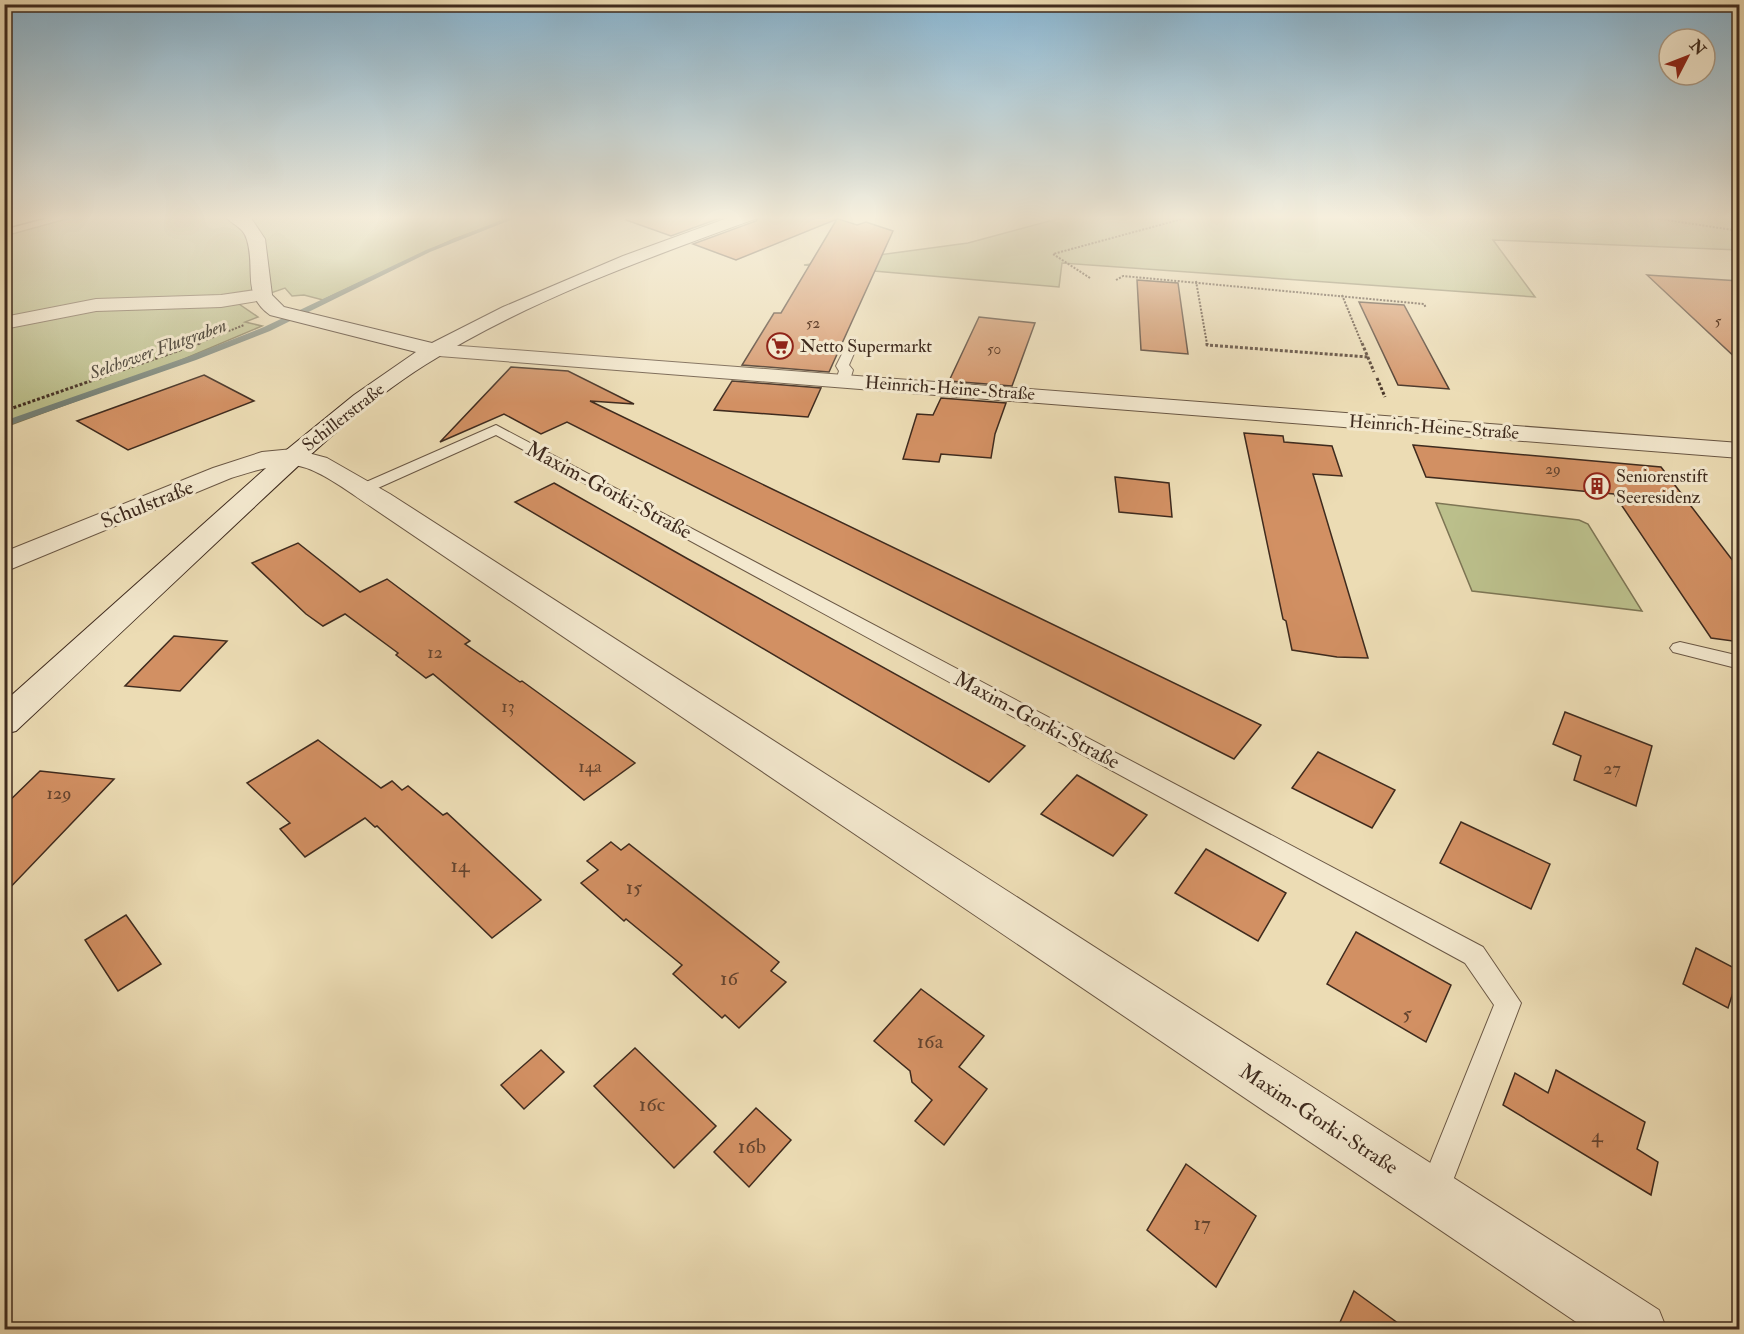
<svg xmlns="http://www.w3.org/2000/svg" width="1744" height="1334" viewBox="0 0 1744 1334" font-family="'IM FELL Double Pica',serif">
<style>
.green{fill:#bbbf8b;stroke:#7d7554;stroke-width:1.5}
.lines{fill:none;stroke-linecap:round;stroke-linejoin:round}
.stream{fill:#758177;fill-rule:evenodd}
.building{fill:#d29063;stroke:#3f2b1e;stroke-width:1.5}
.lane-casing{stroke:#6a5744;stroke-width:2}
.street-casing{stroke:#6a5744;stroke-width:2}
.secondary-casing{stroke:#3f2b1e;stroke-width:2}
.path-far1{stroke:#3f2b1e;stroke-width:2;stroke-dasharray:2 1.5;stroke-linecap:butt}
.path{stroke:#3f2b1e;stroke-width:3;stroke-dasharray:3 2;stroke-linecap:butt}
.lane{fill:#f3e8ce;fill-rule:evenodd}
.street{fill:#f3e8ce;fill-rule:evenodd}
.secondary{fill:#f3e8ce;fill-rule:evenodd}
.tram{stroke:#3f2b1e;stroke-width:1.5}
.labels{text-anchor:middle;stroke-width:6;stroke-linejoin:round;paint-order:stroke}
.far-number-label{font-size:15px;fill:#64442f}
.far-poi-label{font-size:18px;fill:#3f2b1e;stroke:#f3e8ce;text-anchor:start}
.far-water-label{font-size:18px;font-style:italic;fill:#564f43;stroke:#f3e8ce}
.far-street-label{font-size:18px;fill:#3f2b1e;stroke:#f3e8ce}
.number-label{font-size:18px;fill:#64442f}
.street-label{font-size:21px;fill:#3f2b1e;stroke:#f3e8ce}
.near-number-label{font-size:21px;fill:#64442f}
</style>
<rect width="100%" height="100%" fill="#ecdcb4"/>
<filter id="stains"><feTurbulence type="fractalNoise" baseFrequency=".00333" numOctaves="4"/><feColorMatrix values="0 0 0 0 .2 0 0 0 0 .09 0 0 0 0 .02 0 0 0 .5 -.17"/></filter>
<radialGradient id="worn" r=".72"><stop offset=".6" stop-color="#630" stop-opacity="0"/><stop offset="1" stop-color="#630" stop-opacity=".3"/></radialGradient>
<g class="green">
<path d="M77 216H517L454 239 323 300 304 295 292 296 285 288 239 304 258 317 245 322 262 326 151 373 5 427V236Z"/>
<path d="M1068 216H1739V250L1493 240 1535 297 1062 263 1059 287 804 265 968 243Z"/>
<path d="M1436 503 1579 520 1588 524 1642 611 1472 591Z"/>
</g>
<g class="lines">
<path class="stream" d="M512 216H521L430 252 270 331 196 360 4 427V421L190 356 264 327 426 250Z"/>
</g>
<g class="building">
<path d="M626 216H726L671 236 626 220Z"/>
<path d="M759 216H841L838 219 857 225 866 222 893 231 829 372 742 365 774 313H781L837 219 736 260 693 244 756 221Z"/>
<path d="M1647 275 1740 281V362Z"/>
<path d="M1137 280 1178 283 1188 354 1141 350Z"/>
<path d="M1359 302 1404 305 1449 389 1398 385Z"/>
<path d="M979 317 1035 323 1012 386 949 381Z"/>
<path d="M511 367 568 371 634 404 590 401 1261 725 1234 759 567 422 541 434 504 414 440 442Z"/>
<path d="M204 375 254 401 128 450 77 421Z"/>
<path d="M732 381 821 388 808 417 714 410Z"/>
<path d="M941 398 1006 403 995 434 991 458 941 454 939 462 903 459 917 414 933 415Z"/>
<path d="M1244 433 1283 436 1284 442 1332 446 1342 476 1313 474 1368 658 1337 657 1292 650 1286 621 1283 619Z"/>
<path d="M1413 445 1661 467 1740 570V642L1711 638 1614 494 1426 477Z"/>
<path d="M1115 477 1169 483 1172 517 1119 512Z"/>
<path d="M554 483 688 559 1025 746 989 782 515 502Z"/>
<path d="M298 543 360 592 387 579 470 641 465 644 520 682 522 681 635 763 584 800 433 674 426 678 396 655 398 653 345 614 323 626 306 614 252 563Z"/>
<path d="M174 636 227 641 180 691 125 686Z"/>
<path d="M1565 712 1652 746 1636 806 1574 780 1581 756 1553 744Z"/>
<path d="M318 740 381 788 392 781 402 790 408 786 443 815 447 813 541 900 492 938 377 826 375 827 365 818 305 857 280 829 290 823 247 783Z"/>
<path d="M1318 752 1395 790 1372 828 1292 788Z"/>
<path d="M40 771 114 779 4 894V806Z"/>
<path d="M1077 775 1147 815 1113 856 1041 814Z"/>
<path d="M1461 822 1550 864 1531 909 1440 863Z"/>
<path d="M611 842 621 850 629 844 779 962 771 971 786 982 739 1028 725 1015 722 1018 673 974 682 965 626 919 624 921 581 883 598 870 587 861Z"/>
<path d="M1206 849 1286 893 1258 941 1175 893Z"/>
<path d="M126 915 161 964 118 991 85 940Z"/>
<path d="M1356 932 1451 985 1426 1042 1327 984Z"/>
<path d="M1696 948 1740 971 1728 1008 1683 984Z"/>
<path d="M921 989 984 1036 959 1067 987 1089 944 1145 915 1121 932 1100 912 1082 910 1071 874 1041Z"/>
<path d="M635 1048 716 1126 674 1168 594 1086Z"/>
<path d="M541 1050 564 1072 524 1109 501 1085Z"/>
<path d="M1556 1070 1645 1122 1637 1149 1658 1162 1651 1195 1503 1105 1515 1073 1548 1093Z"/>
<path d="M756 1108 791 1140 749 1187 714 1152Z"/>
<path d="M1186 1164 1256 1216 1216 1287 1147 1230Z"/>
<path d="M1354 1291 1406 1329H1337Z"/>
</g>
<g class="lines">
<g class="lane-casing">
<g id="lane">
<path d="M849 347 855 351 849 365 853 370 850 380 843 384 836 380 839 371 836 366 845 348Z"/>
<path d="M496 425 1483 947 1521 1003 1444 1204 1433 1208 1422 1204 1418 1193 1494 1005 1465 963 496 435 369 492 363 494 355 489 357 486Z"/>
<path d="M1680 642 1740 656V669L1673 652 1670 648 1673 644Z"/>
</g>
</g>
<g class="street-casing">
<g id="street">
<path d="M262 289 269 291 272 295 269 299 221 307 96 311 4 329V317L96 299 221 295Z"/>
<path d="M434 344 1740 443V458L426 355 423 350 426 345Z"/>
<path d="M293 449 327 458 390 494 1659 1310 1667 1330H1588L370 506C350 493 315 465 291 465 270 465 251 472 231 478L4 572V552L213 468 262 452Z"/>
</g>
</g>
<g class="secondary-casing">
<path id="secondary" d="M225 216H246L251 218 265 239 272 295 284 307 432 343 503 307 623 256 733 216H757L755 219C642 260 527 301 425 365 354 410 294 470 233 527 161 595 89 663 16 731L4 734V702L284 452 354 395 416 352 270 315C241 294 256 270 247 240 244 227 232 225 225 216Z"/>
</g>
<g class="path-far1">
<path d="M1640 216 1740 231"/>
<path d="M1090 278 1053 254 1193 216"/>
<path d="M1116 280 1123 276 1424 304 1426 308"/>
<path d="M1196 281 1207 344"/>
<path d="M1342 295 1362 344"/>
<path d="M196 344 244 325"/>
</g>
<g class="path">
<path d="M1207 343V345L1368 357"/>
<path d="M1362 343 1374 372"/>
<path d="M1377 378 1385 397"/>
<path d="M4 411 200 343"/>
</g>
<use href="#lane" class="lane"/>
<use href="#street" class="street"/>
<use href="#secondary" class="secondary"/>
<path class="tram" d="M4 229 53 216"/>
</g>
<linearGradient id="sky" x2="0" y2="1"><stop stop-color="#88b6d3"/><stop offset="0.54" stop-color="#f6efdd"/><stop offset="1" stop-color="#f6efdd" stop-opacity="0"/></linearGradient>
<rect width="1744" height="403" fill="url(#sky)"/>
<defs>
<g id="supermarket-ring" transform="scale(1.35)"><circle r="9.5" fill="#f3e8ce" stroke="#8f2418" stroke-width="1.5"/><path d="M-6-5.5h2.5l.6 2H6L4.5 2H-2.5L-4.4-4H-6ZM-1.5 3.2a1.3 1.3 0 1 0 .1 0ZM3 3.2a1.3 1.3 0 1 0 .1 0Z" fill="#8f2418"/></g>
<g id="building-ring" transform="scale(1.35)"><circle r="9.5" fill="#f3e8ce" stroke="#8f2418" stroke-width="1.5"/><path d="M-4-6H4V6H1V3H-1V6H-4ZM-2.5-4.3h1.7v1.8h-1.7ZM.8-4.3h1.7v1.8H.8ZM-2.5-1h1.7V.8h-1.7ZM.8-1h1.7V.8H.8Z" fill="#8f2418"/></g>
</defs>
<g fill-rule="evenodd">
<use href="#supermarket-ring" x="780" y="346"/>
<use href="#building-ring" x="1597" y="486"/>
</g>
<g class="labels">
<g class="far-number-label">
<text x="1718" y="326">5</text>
<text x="813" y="328">52</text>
<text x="994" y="354">50</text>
<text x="1553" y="474">29</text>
</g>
<g class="far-poi-label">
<text x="800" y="352">Netto Supermarkt</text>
<text x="1616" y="482">Seniorenstift<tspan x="1616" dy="21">Seeresidenz</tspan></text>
</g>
<g class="far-water-label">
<text transform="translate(158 349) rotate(-20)" y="6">Selchower Flutgraben</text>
</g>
<g class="far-street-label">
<text transform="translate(950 388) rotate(4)" y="6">Heinrich-Heine-Straße</text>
<text transform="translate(343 417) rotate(-38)" y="6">Schillerstraße</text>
<text transform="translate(1434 427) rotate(4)" y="6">Heinrich-Heine-Straße</text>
</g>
<g class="number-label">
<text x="435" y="658">12</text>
<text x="508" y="712">13</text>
<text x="590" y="772">14a</text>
<text x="1612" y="774">27</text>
<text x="59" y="799">129</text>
</g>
<g class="street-label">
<text transform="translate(609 490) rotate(28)" y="7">Maxim-Gorki-Straße</text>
<text transform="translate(147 504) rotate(-22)" y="7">Schulstraße</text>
<text transform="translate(1037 720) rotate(28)" y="7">Maxim-Gorki-Straße</text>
<text transform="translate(1319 1119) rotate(33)" y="7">Maxim-Gorki-Straße</text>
</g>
<g class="near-number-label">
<text x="460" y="872">14</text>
<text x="634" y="894">15</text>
<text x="729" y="985">16</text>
<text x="1407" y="1020">5</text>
<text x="930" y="1048">16a</text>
<text x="652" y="1111">16c</text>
<text x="1597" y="1142">4</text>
<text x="752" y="1153">16b</text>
<text x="1202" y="1230">17</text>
</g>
</g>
<rect width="1744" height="1334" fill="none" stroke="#ecdcb4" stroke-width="24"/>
<rect x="6" y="6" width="1732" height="1322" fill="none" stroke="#3f2b1e" stroke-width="3"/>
<rect x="12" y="12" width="1720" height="1310" fill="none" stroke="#3f2b1e" stroke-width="1.5"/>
<g transform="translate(1687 57) rotate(48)"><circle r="28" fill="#f3e8ce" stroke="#ab9c88" stroke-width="1.5"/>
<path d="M0-4.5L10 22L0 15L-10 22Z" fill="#8f2418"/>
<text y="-9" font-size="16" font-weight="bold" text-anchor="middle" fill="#3f2b1e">N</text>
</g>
<rect width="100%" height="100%" filter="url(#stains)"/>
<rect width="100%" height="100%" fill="url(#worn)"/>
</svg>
